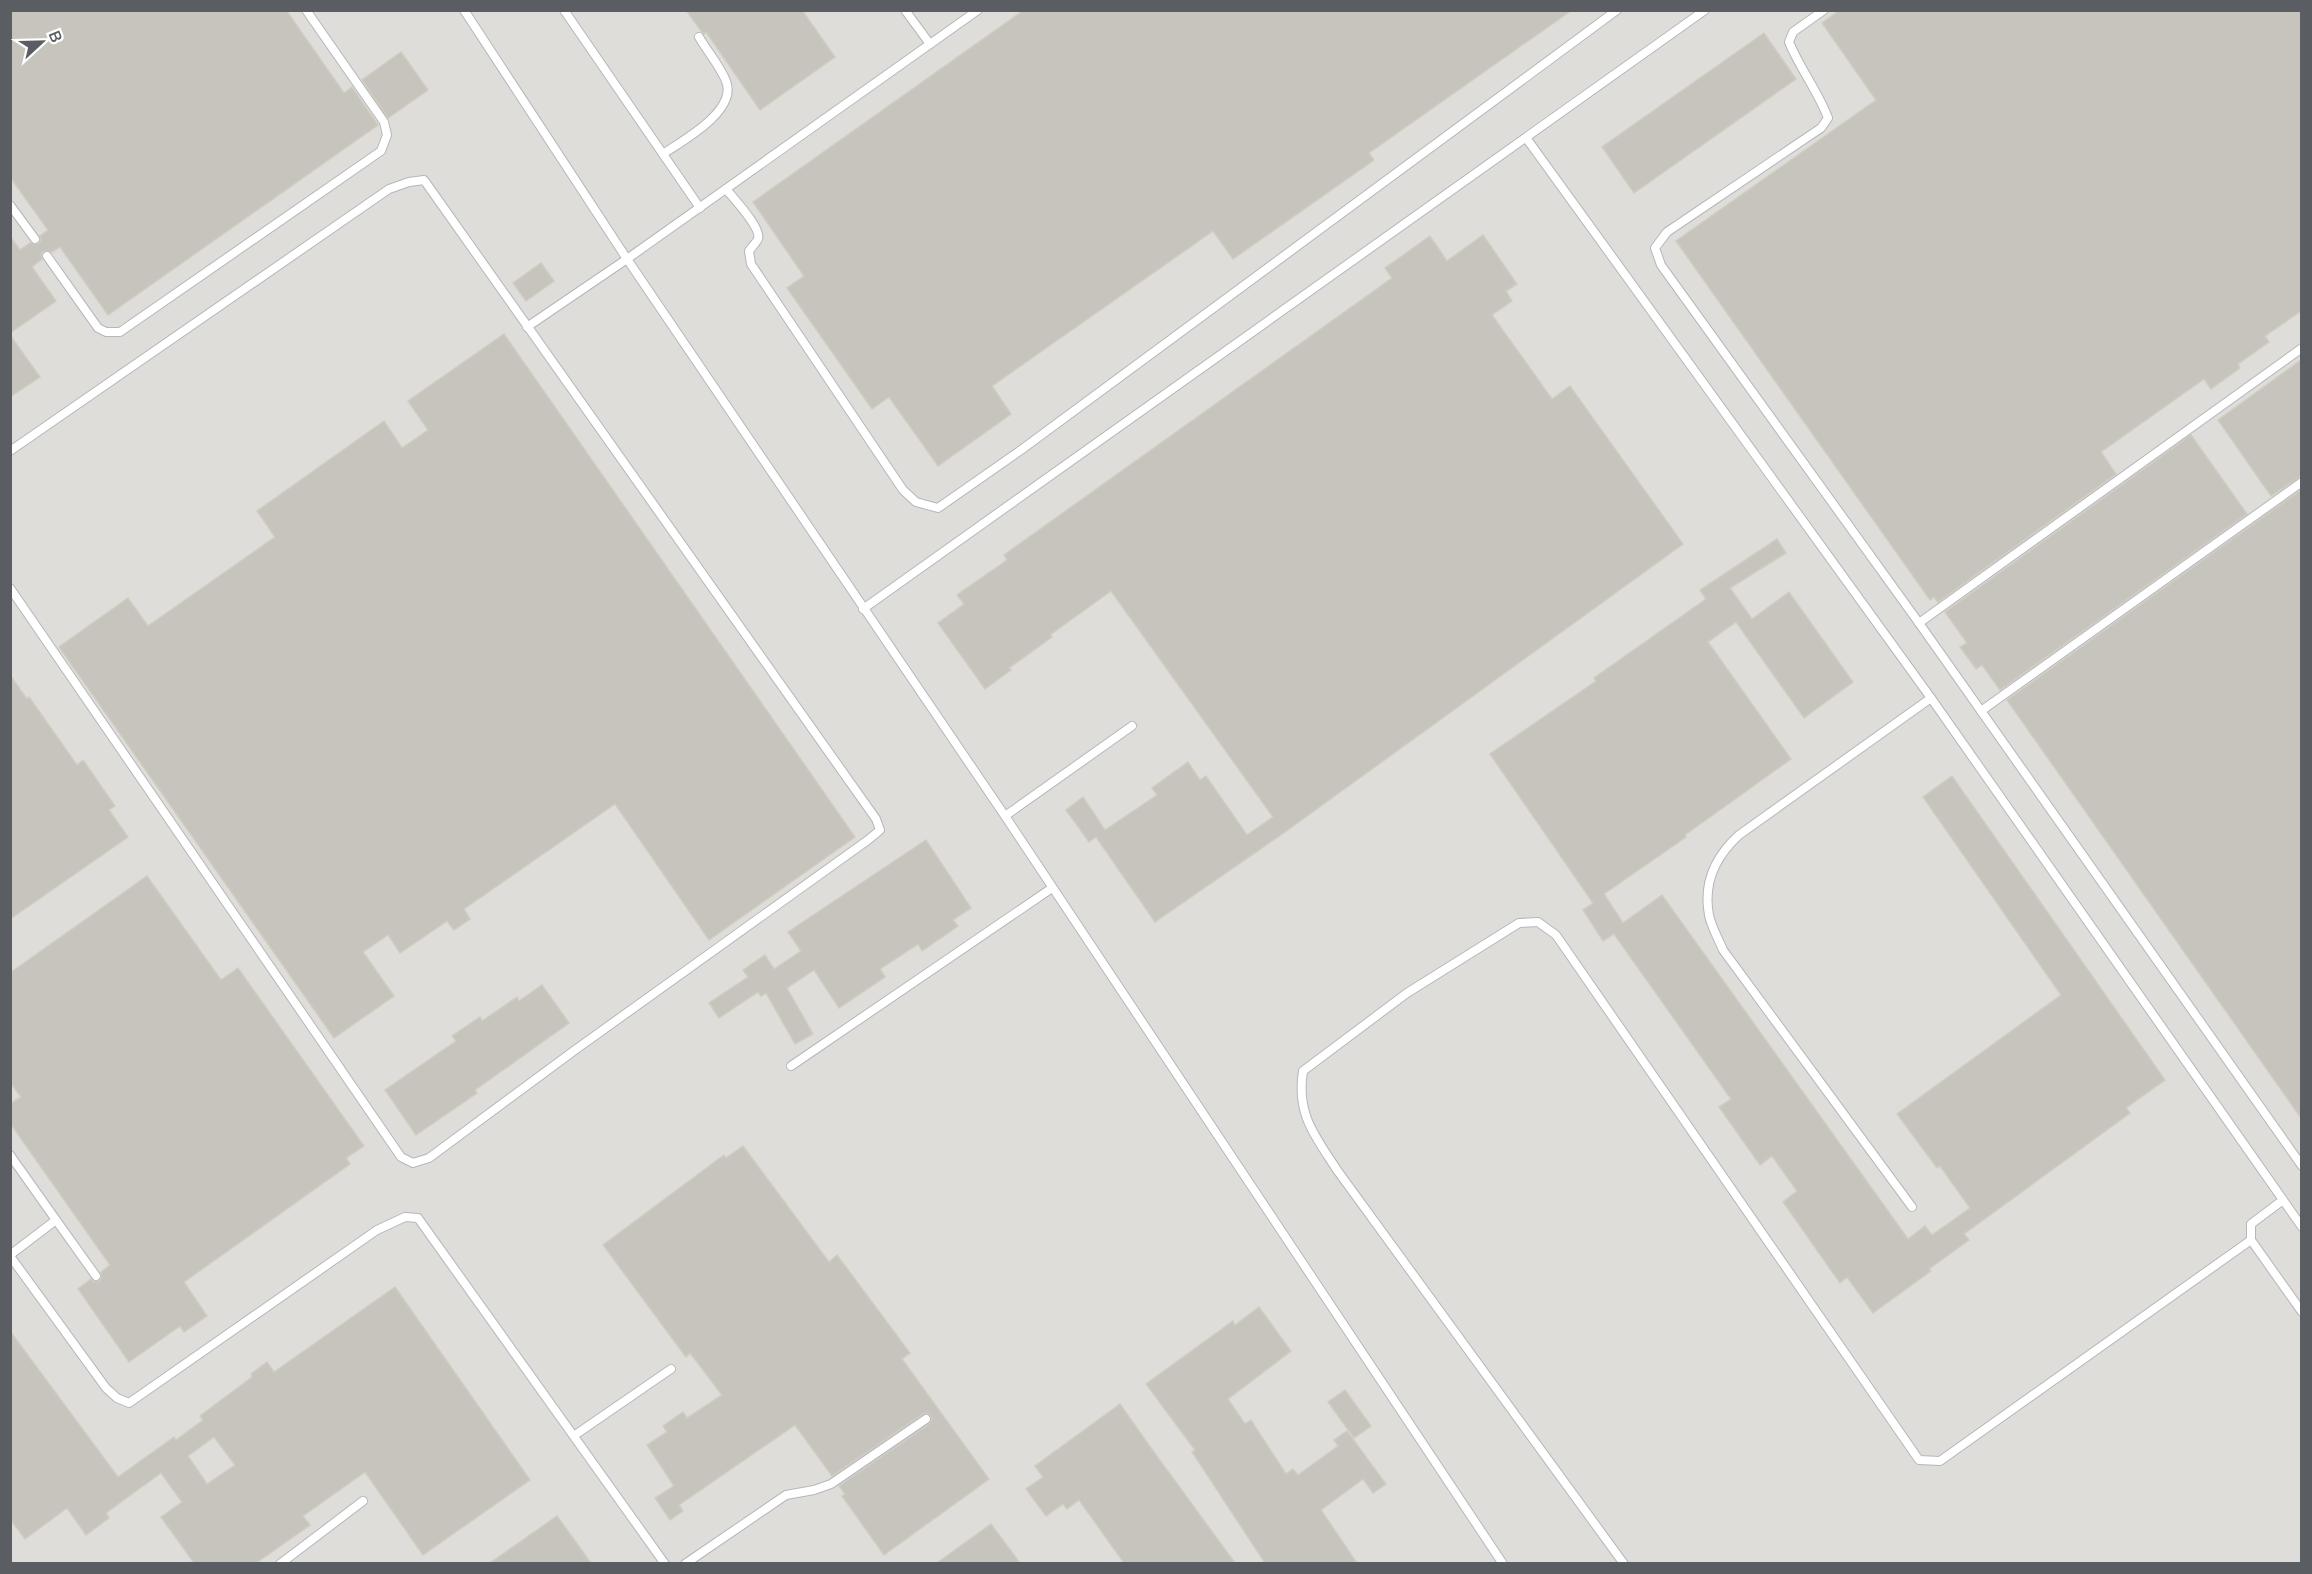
<svg xmlns="http://www.w3.org/2000/svg" width="2312" height="1574" viewBox="0 0 2312 1574" font-family="'Nunito Sans',sans-serif">
<style>
.industrial{fill:#dfddd9}
.building{fill:#c7c4be;stroke:#d0ccc0;stroke-width:1.5;fill-rule:evenodd}
.lines{fill:none;stroke-linecap:round;stroke-linejoin:round}
.lane-casing{stroke:#b4b7bb;stroke-width:10}
.lane{stroke:#fff;stroke-width:8}
</style>
<rect width="100%" height="100%" fill="#eceae1"/>
<rect class="industrial" x="11" y="11" width="2290" height="1552"/>
<g class="building">
<path d="M10 10H286L344 93 352 87 378 125 108 315 60 247 52 252 44 251 41 254 42 259 32 267 56 301 10 333V236L20 250 30 243 38 244 41 241 40 236 48 230 10 177Z"/>
<path d="M686 10H802L835 57 760 110 706 32 704 34 701 31Z"/>
<path d="M1024 10H1572L1369 153 1374 160 1233 259 1213 231 992 386 1011 414 938 466 889 397 872 409 787 288 804 276 753 202Z"/>
<path d="M1840 10H2301V311L2265 336 2269 342 2238 364 2240 368 2211 389 2204 379 2101 452 2116 474 1938 602 1934 597 1930 600 1676 241 1876 100 1822 23Z"/>
<path d="M1764 33 1796 79 1634 193 1602 147Z"/>
<path d="M401 52 428 90 388 118 362 80Z"/>
<path d="M1483 235 1517 284 1506 291 1512 301 1492 315 1552 399 1570 386 1683 544 1285 832 1155 922 1096 837 1089 842 1066 810 1083 797 1105 830 1157 795 1152 788 1188 762 1200 780 1206 776 1247 835 1273 817 1111 591 1050 635 1052 637 1009 668 1011 670 985 689 938 623 964 604 957 595 1007 560 1004 555 1392 278 1385 268 1430 236 1447 261Z"/>
<path d="M541 263 554 281 526 301 513 283Z"/>
<path d="M504 334 855 837 709 940 615 804 464 909 470 919 454 930 447 921 400 953 388 935 363 952 394 996 334 1038 59 647 128 598 148 626 275 537 257 511 384 421 402 448 428 430 408 401Z"/>
<path d="M10 335 40 377 10 397Z"/>
<path d="M2301 360V476L2271 496 2218 420Z"/>
<path d="M2191 435 2247 514 2000 690 1982 665 1976 669 1960 647 1967 643 1945 612Z"/>
<path d="M2301 490V1118L2007 700Z"/>
<path d="M1777 539 1786 553 1730 588 1752 619 1789 592 1853 682 1804 718 1736 622 1708 642 1791 759 1685 835 1686 837 1604 894 1623 923 1662 895 1908 1239 1925 1226 1932 1235 1970 1208 1940 1166 1937 1168 1897 1114 2061 995 1923 797 1952 776 2165 1080 2126 1108 2130 1113 1964 1234 1969 1240 1929 1269 1931 1271 1873 1313 1847 1277 1840 1283 1783 1202 1797 1191 1772 1156 1760 1165 1719 1107 1731 1099 1614 934 1603 941 1583 910 1593 903 1490 754 1596 681 1594 678 1706 599 1700 590Z"/>
<path d="M10 675 27 699 29 697 77 765 83 760 115 806 109 810 128 837 10 919Z"/>
<path d="M926 840 971 908 953 920 958 926 922 951 918 944 880 969 885 977 839 1008 814 970 787 988 813 1034 795 1044 766 993 761 996 758 992 719 1018 709 1003 748 977 743 970 765 955 774 969 801 951 788 932Z"/>
<path d="M147 876 221 980 238 968 364 1146 346 1158 350 1164 184 1282 207 1316 184 1332 180 1326 129 1362 78 1289 91 1279 94 1282 99 1281 102 1278 101 1272 110 1265 10 1123V1104L21 1097 10 1082V973Z"/>
<path d="M542 985 569 1023 475 1090 477 1093 416 1135 385 1090 456 1041 452 1036 480 1017 482 1021 517 997 519 1001Z"/>
<path d="M743 1146 829 1262 837 1255 910 1353 902 1359 989 1479 884 1555 842 1496 845 1494 839 1486 929 1424 932 1418 928 1413 923 1414 832 1476 795 1425 679 1505 683 1511 670 1520 655 1498 674 1486 647 1445 667 1432 663 1426 683 1412 687 1418 722 1395 690 1353 686 1357 603 1245 724 1155 726 1158Z"/>
<path d="M395 1287 530 1480 423 1555 365 1472 303 1516 310 1525 256 1563H194L161 1517 182 1502 161 1473 106 1513 109 1518 86 1535 67 1508 25 1539 10 1519V1331L118 1477 174 1437 176 1440 203 1420 200 1416 252 1377 251 1374 267 1362 274 1372ZM214 1437 235 1465 207 1484 188 1456Z"/>
<path d="M1259 1307 1291 1351 1228 1399 1245 1424 1251 1420 1286 1474 1293 1469 1298 1475 1338 1446 1334 1440 1347 1431 1386 1484 1373 1493 1363 1479 1321 1510 1357 1563H1265L1192 1452 1195 1450 1146 1384 1233 1321 1235 1325Z"/>
<path d="M1345 1390 1371 1426 1354 1438 1328 1402Z"/>
<path d="M1120 1404 1151 1448 1235 1563H1124L1079 1500 1067 1509 1063 1504 1046 1516 1026 1489 1043 1477 1035 1466Z"/>
<path d="M557 1516 591 1563H490Z"/>
<path d="M991 1524 1020 1563H937Z"/>
</g>
<g class="lines">
<g class="lane-casing">
<g id="lane">
<path d="M464 10 627 259 1005 816 1503 1564"/>
<path d="M564 10 700 208"/>
<path d="M905 10 930 44"/>
<path d="M1824 10 1793 32 1789 42C1800 69 1818 91 1828 118L1821 128 1667 232 1655 248 1661 265 1919 623 2302 1166"/>
<path d="M1527 139 1931 698 2302 1227"/>
<path d="M663 154C682 141 738 111 726 81 720 66 707 51 699 37"/>
<path d="M726 189C733 198 762 228 758 239 756 243 751 248 749 251L751 264 903 490 916 502 938 508 1021 450 1617 10"/>
<path d="M10 205 35 239"/>
<path d="M47 256 98 328 106 332H120L381 151 387 135 384 122 306 10"/>
<path d="M527 327 627 259 978 10"/>
<path d="M10 451 389 189 409 182 424 180 876 819 880 830 868 840 575 1050 429 1158 413 1163 401 1157 10 588"/>
<path d="M863 609 1705 10"/>
<path d="M1919 623 2302 348"/>
<path d="M1981 711 2302 482"/>
<path d="M1005 816 1132 726"/>
<path d="M791 1066 1052 888"/>
<path d="M10 1155 56 1220 10 1255"/>
<path d="M2283 1200 2251 1224V1240L2302 1312"/>
<path d="M1912 1207 1723 950C1718 938 1711 926 1709 915 1703 883 1716 856 1739 835L1931 698"/>
<path d="M56 1220 96 1276"/>
<path d="M10 1256 106 1388 117 1398 129 1403 377 1230 405 1217 418 1218 665 1564"/>
<path d="M575 1435 671 1369"/>
<path d="M280 1564 363 1501"/>
<path d="M685 1564 786 1495 814 1490 831 1484 926 1419"/>
<path d="M1624 1564 1337 1170C1315 1136 1296 1114 1303 1071L1407 993 1519 923 1538 922 1556 935 1919 1460 1940 1461 2251 1240"/>
</g>
</g>
<use href="#lane" class="lane"/>
</g>
<rect width="2312" height="1574" fill="none" stroke="#5a5d61" stroke-width="24"/>
<g transform="translate(42 42) rotate(68)" stroke="#ffffff" stroke-width="4.5" paint-order="stroke">
<path d="M0-4.5L10 22L0 15L-10 22Z" fill="#5a5d61"/>
<text y="-9" font-size="16" font-weight="bold" text-anchor="middle" fill="#5a5d61">B</text>
</g>
</svg>
